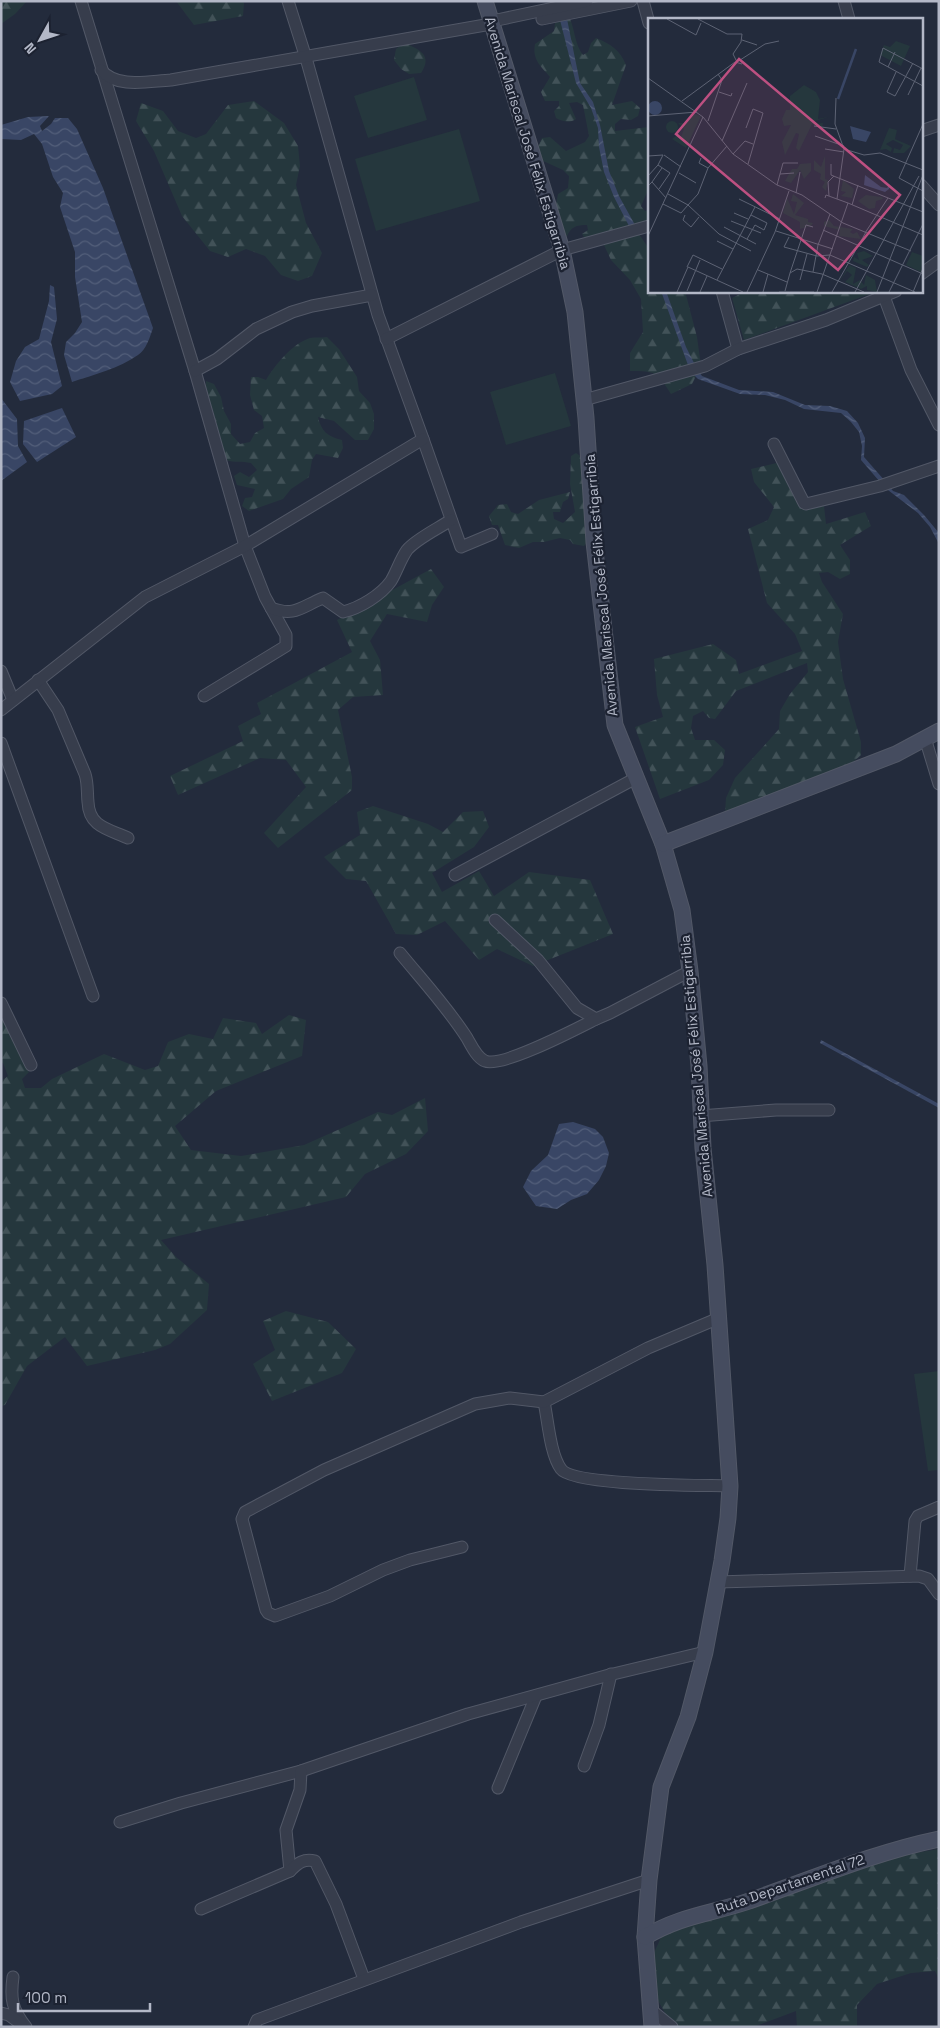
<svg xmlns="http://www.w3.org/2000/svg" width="940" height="2028" viewBox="0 0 940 2028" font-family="'Space Grotesk',sans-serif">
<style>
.grass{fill:#25373d}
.forest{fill:url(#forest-firs)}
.water{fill:url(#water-waves)}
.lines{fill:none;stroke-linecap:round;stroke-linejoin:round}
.street-casing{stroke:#525867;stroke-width:13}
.secondary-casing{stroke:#525867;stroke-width:17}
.street{stroke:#373d4c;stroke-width:11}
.secondary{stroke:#454c5f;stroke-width:15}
.labels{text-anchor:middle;stroke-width:4.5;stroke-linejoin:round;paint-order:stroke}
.street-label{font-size:14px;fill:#b3b8c7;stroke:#1c2231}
.inset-river{fill:none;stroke:#394665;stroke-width:2.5}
.inset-road{fill:none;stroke:#5d6374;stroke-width:1}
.view{fill:#bd5081;fill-opacity:0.15;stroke:#bd5081;stroke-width:2.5}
.inset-edge{fill:none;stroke:#b3b8c7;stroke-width:2.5}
</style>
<defs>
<pattern id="forest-firs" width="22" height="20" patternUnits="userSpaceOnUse" patternTransform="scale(1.25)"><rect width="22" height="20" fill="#25373d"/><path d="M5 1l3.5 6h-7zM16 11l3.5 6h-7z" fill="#425258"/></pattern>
<pattern id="water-waves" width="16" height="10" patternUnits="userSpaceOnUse" patternTransform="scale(1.25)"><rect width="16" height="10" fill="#394665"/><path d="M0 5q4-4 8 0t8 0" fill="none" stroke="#535f7a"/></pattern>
</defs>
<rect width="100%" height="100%" fill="#232b3c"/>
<g class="grass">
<path d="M414 77 427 120 368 138 354 96Z"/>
<path d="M459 129 480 201 376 231 355 159Z"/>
<path d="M555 373 571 426 506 445 490 392Z"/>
<path d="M939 1371V1470L928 1471 914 1374Z"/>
</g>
<g class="forest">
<path d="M1 1H27L15 14 1 24Z"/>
<path d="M176 1H240L244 3 243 16 194 25Z"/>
<path d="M570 19C575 31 575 45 583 55L588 52 591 43 596 38C611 44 620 50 626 65L612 105 632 101 640 108 638 116 631 120 621 119 615 124V131L649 127V188L641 206 645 211 649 210V223L587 241 582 234 588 230 587 225C576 225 571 227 567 236L562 238 555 210 558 194 568 188 569 176 563 170 541 160 537 149 542 138 550 137 566 151 585 142 589 136 583 105 577 102 569 103 576 119C570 123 563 122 556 118L554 111 559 106V101H545L541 92 550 77C541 66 532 60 535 44L554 31 555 23Z"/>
<path d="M404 43C419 49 433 55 421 73L409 74 401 69 394 60 396 49Z"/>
<path d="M254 101 284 123 298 146 300 166 296 185 306 223 322 253 312 276 298 281 281 275 265 256 246 249 228 257 210 251 182 216 154 151 136 121 141 103 163 111 178 131 196 138 206 134 228 105Z"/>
<path d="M637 231 649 249V291H685L697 337 701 366 692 384 671 394C657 372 656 371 630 371V353L643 332 641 299 630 280 611 260 603 243Z"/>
<path d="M746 291H875V292L744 340 732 298Z"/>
<path d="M327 337 339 349 357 377 359 391 370 403 374 414V429L368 440H355L334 421 318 417C321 431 328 437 342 440L343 448 338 458 316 454 312 460 309 477 291 489 283 499 249 511 242 506 245 498 252 497 255 489 237 485 234 476 240 472 249 477 257 470 251 463C242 461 235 463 226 460L213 411 205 393 206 381 214 384 221 397 224 411 231 424V434L240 444 250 442 255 433 264 428 262 416 254 410 250 395 251 377H258L266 380C275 365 293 343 310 338 315 337 321 338 327 337Z"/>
<path d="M576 453 582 457 590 539 584 546 573 544 570 540 560 538 544 542H533L519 548 505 545 498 525H492L489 516 498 505 507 504 511 512 518 514 539 500 570 492 568 499 563 502 560 512H553L554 519 563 523 575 512 570 484 571 456Z"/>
<path d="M785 461 807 501 824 506 826 524 865 512 871 526 840 545 850 560V574L840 579 828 572 819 573 822 582 843 614 838 642 843 679 861 742V755L852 763 838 769 725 813 726 798 735 778 779 729 780 711 790 694 808 672 807 663 736 691 715 719 709 718 703 711 693 716 691 728 695 740H714L725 750 723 765 709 780 660 799 635 727 663 717 657 695 654 659 713 644 736 660 739 674 802 651 795 634 767 603 748 529 768 520 774 507 754 482 751 469Z"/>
<path d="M431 569 444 587 432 605 427 622 387 614 370 641 380 660 383 695 353 697 338 710 352 777V790L278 848 264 833 306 787 286 760 260 758 178 795 170 776 243 741 238 726 261 714 257 703 352 652 337 620Z"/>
<path d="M373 806 428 824 443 832 463 812 483 811 489 827 474 847 432 873 442 892 479 871 494 896 529 872 590 880 613 934 533 966 497 949 479 960 445 921 417 935 396 934 366 881 346 879 324 857 360 835 357 812Z"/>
<path d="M289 1015 306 1020 302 1056 216 1091 175 1126 191 1150 241 1156 304 1145 378 1112 392 1115 425 1098 428 1131 406 1154 365 1174 346 1197 161 1240 176 1257 209 1284 207 1310 170 1344 155 1350 87 1366 65 1337 27 1366 5 1405 1 1406V1081L8 1076 3 1063 1 1062V1017L29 1072 22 1079 25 1088H41L52 1079 104 1054 145 1070 158 1066 168 1042 189 1034 213 1039 223 1018 256 1023 262 1034Z"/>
<path d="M286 1311 328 1322 356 1349 342 1373 272 1401 253 1364 275 1350 263 1321Z"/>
<path d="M939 1849V1979L935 1971 911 1973 877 1984 857 2005V2027H797L796 2011 753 2027H673L652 1990 653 1955 664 1931 891 1857Z"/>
</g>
<g class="water">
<path d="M567 19 580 83 593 102 600 125 609 171 619 196 635 225 629 226 614 197 604 172 599 147 598 128 591 108 576 83 560 20Z"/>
<path d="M49 116 40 126 42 131 51 124 55 118H68L77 129 103 188 153 328C150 337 146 350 138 355 120 368 93 375 72 382L64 355 66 342 75 333 82 322 75 277V252L60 207 63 193 53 177 42 144 34 134 21 140 1 139V125L28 117Z"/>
<path d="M50 285 54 287 57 319 51 342 62 386 52 394 20 401 10 382 16 361 25 347 39 339 49 301Z"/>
<path d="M661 291H666L686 347 694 363 688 365Z"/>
<path d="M700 373 702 376 739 390 773 392 805 405 830 406 847 411 858 423 865 438 864 457 885 481 880 482 861 460 862 446 859 432 851 422 841 413 804 409 785 400 765 395 740 394 698 379 694 375Z"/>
<path d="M1 398 17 419 18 446 27 462 1 481Z"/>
<path d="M62 408 76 437 37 462 23 444 24 421Z"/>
<path d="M889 486 893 491 904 495 924 515 939 533V544L930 527 918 513 884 487Z"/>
<path d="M821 1040 939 1104V1108L820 1043Z"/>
<path d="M573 1122 595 1129 603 1137 609 1153 606 1166 599 1180 587 1194 571 1200 557 1209 536 1206 523 1187 531 1171 548 1155 559 1124Z"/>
</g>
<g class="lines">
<g class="street-casing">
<g id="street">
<path d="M81 1 195 371 245 546 265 597 286 635V646L204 696"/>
<path d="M288 1 306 58 378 315 423 439 461 547 492 534"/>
<path d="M643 1 649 23"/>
<path d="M844 1 849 19"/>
<path d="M542 19 631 1"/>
<path d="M101 70C117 89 149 81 171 80L491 24 497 20 587 1"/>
<path d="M921 131 939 125"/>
<path d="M921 185 939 205"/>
<path d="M921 274 939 261"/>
<path d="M722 291 738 349"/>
<path d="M882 291 911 370 939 425"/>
<path d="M386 339 562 250 649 226"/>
<path d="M195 371 217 359 256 329 292 312 312 306 372 295"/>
<path d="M584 400 705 366 738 349 826 320 896 291"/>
<path d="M774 444 804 503 806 504 880 486 939 466"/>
<path d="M271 608C295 617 301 607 323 598L343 612C360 608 381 595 391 581 397 571 400 560 407 550 416 539 439 528 451 520"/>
<path d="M1 671 13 700"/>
<path d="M38 680 58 710 85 774C88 783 87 792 88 802 89 827 108 829 128 838"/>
<path d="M1 710 145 597 245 546 423 439"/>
<path d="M925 738 939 784"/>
<path d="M1 743 93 996"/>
<path d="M455 875 636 778"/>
<path d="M495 920 538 960 577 1008 596 1019 610 1013 690 971"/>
<path d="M400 953C422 980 448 1008 467 1038 471 1045 477 1058 485 1061 502 1068 578 1028 596 1019"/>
<path d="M1 1003 31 1065"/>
<path d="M700 1116 776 1110H829"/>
<path d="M544 1402C548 1420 550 1454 561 1469 573 1486 704 1485 730 1486"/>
<path d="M462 1547 410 1560 383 1570 330 1596 275 1616 268 1613 266 1610 242 1519 245 1512 324 1470 475 1404 510 1398 544 1402 648 1348 719 1318"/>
<path d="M910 1576 915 1521 918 1516 939 1507"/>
<path d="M718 1582 919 1576 928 1579 939 1594"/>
<path d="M584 1766 599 1725 611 1674"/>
<path d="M498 1788 536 1696"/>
<path d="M120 1822 181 1803 301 1771 468 1714 609 1675 705 1652"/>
<path d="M290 1871 286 1830 300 1790 301 1771"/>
<path d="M201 1909 290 1871C298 1863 304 1858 315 1861L336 1904 364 1979"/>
<path d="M13 1977C10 1999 12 2009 26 2027"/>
<path d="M650 2009 672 2027"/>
<path d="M1 2013 9 2015 21 2024"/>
<path d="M254 2027 257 2020 521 1922 649 1880"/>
</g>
</g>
<g class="secondary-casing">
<g id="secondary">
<path d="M485 1 562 250 575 312 586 418 594 542 615 725 663 844 682 910 690 971 699 1066 703 1148 715 1265 730 1486 728 1518 722 1561 705 1652 688 1717 661 1787 649 1880 645 1937 652 2027"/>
<path d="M663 844 896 754 939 731"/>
<path d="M645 1937C680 1916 709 1914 746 1902 810 1880 872 1853 939 1839"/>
</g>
</g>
<use href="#street" class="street"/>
<use href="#secondary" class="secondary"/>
</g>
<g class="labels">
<g class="street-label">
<text transform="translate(528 143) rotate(73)" y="5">Avenida Mariscal José Félix Estigarribia</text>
<text transform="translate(601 585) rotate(-95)" y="5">Avenida Mariscal José Félix Estigarribia</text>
<text transform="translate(696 1066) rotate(-95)" y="5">Avenida Mariscal José Félix Estigarribia</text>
<text transform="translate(790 1884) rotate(-19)" y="5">Ruta Departamental 72</text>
</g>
</g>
<g transform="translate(648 18)">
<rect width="275" height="275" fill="#232b3c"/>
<path d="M18 109a6 6 0 1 1 12 0a6 6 0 1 1-12 0Z" fill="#25373d"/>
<path d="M248 23 262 28 253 48 232 37 236 27 242 29ZM156 67 168 74 172 82 170 101 180 99 167 103 168 106 175 105 174 110 164 106 151 133 148 130 151 116 148 115 137 137 134 124 143 107 136 108 134 101 138 92H142V78ZM43 95 53 98 38 130 24 121 28 118 33 119 36 111 30 105H39ZM241 110 249 112 247 121 263 128 256 135H245L246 130 252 132 255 127 245 122 238 126 244 130 243 134 238 131 232 132ZM177 138V161L180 162 178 173 174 169 177 164 172 161 173 156 166 152V142L173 149ZM163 145V153L156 161 152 152 143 165 137 163 144 151H149L152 146ZM195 162 206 171 204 180 193 178 198 174 193 173ZM145 176 156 185 147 197 160 201V204L165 205 163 208 152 211V204L135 195 139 180 146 196 149 184 143 183ZM218 177 234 179 235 181 228 183 227 190 221 191 210 183ZM181 202 186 208 205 211 202 214 205 216 209 214 213 221 191 218 192 212 176 208V204ZM216 233 225 238 214 242 221 247 219 249 205 243 206 239 211 242 209 235ZM201 247 208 250 205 266 212 262 216 267 218 257 227 262 229 274 219 272V268L213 271 197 264 204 257 199 253 192 263Z" fill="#25373d"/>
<path d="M264 234 275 238 273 254 258 247Z" fill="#25373d"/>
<path d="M0 90a7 7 0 1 1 14 0a7 7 0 1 1-14 0ZM202 108 223 114 218 124 205 121ZM217 157 233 169 239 170 242 166 241 171 237 174 216 167Z" fill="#394665"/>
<path class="inset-river" d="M190 81 208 31"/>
<path class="inset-road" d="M19 1 48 17 53 5M50 1 79 16H94L93 24 85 36 89 44 117 26 131 23M94 22 109 27M240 49 247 34M275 51 235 30 231 44 275 68M248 54 239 74 247 78 265 45M0 60 55 99 85 136 129 167 154 177 195 205 263 233M71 74 83 78 84 75M260 77 273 50M188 80 187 106 196 131 189 181M34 83 87 44 94 46M0 98 49 94M60 103 74 62 70 56M275 106 251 160 275 173M166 108 188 111M98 110 105 91 115 95 100 146M167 118 196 128M74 123 99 65M177 131 196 134M196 131 216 137 232 135 275 152M85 136 97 123 105 126M16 137 33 149M0 138 15 137 10 147M53 140 51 145 60 150M183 146V157L275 194M31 155 48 165M132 156 135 145H150M0 158 10 147 22 155 11 171M4 164 14 150M129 167 132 156 146 155M0 168 4 164 18 180M148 175 152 154M20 176 40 187 50 176 60 150 79 128M181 178 180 164 186 158M177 180 178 177 200 185 275 217M91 181 132 201M15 186 33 195 40 187 71 216 103 233M204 187 210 167M86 195 100 201M37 197 35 202 43 209 51 199M83 203 113 215M76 209 108 226M175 212 275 256M128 213 185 231M217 215 240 180M0 218 55 99M141 219 136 229 169 238 182 237 267 274M99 221 107 207 116 212 119 205 103 197M69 223 85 231M39 249 45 237 74 251M110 252 139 264M165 254 170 227 182 196M142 255 158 207 165 209M69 262 107 189M152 262 159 236M39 273 52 242M137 273 142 255 149 251 174 256 216 274M29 274 40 249 95 274M52 274 59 258M99 274 127 214 141 173M115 274 120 256M131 274H166M169 274 200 185M184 274 218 214M207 274 271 158M229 274 275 157M241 274 275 206M265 274 275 250"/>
<path class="view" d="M91 41 252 177 190 252 28 116Z"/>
<rect width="275" height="275" class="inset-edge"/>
</g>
<rect width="940" height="2028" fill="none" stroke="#b3b8c7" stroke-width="5"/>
<g transform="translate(40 40) rotate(230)" stroke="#1c2231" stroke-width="4" paint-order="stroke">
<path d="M0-4L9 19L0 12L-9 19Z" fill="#b3b8c7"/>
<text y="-8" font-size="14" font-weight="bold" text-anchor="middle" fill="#b3b8c7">N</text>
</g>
<path d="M18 2003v8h132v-8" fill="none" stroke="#b3b8c7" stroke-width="2.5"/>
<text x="25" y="2003" font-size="15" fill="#b3b8c7" stroke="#1c2231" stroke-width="4" paint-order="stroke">100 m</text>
</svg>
